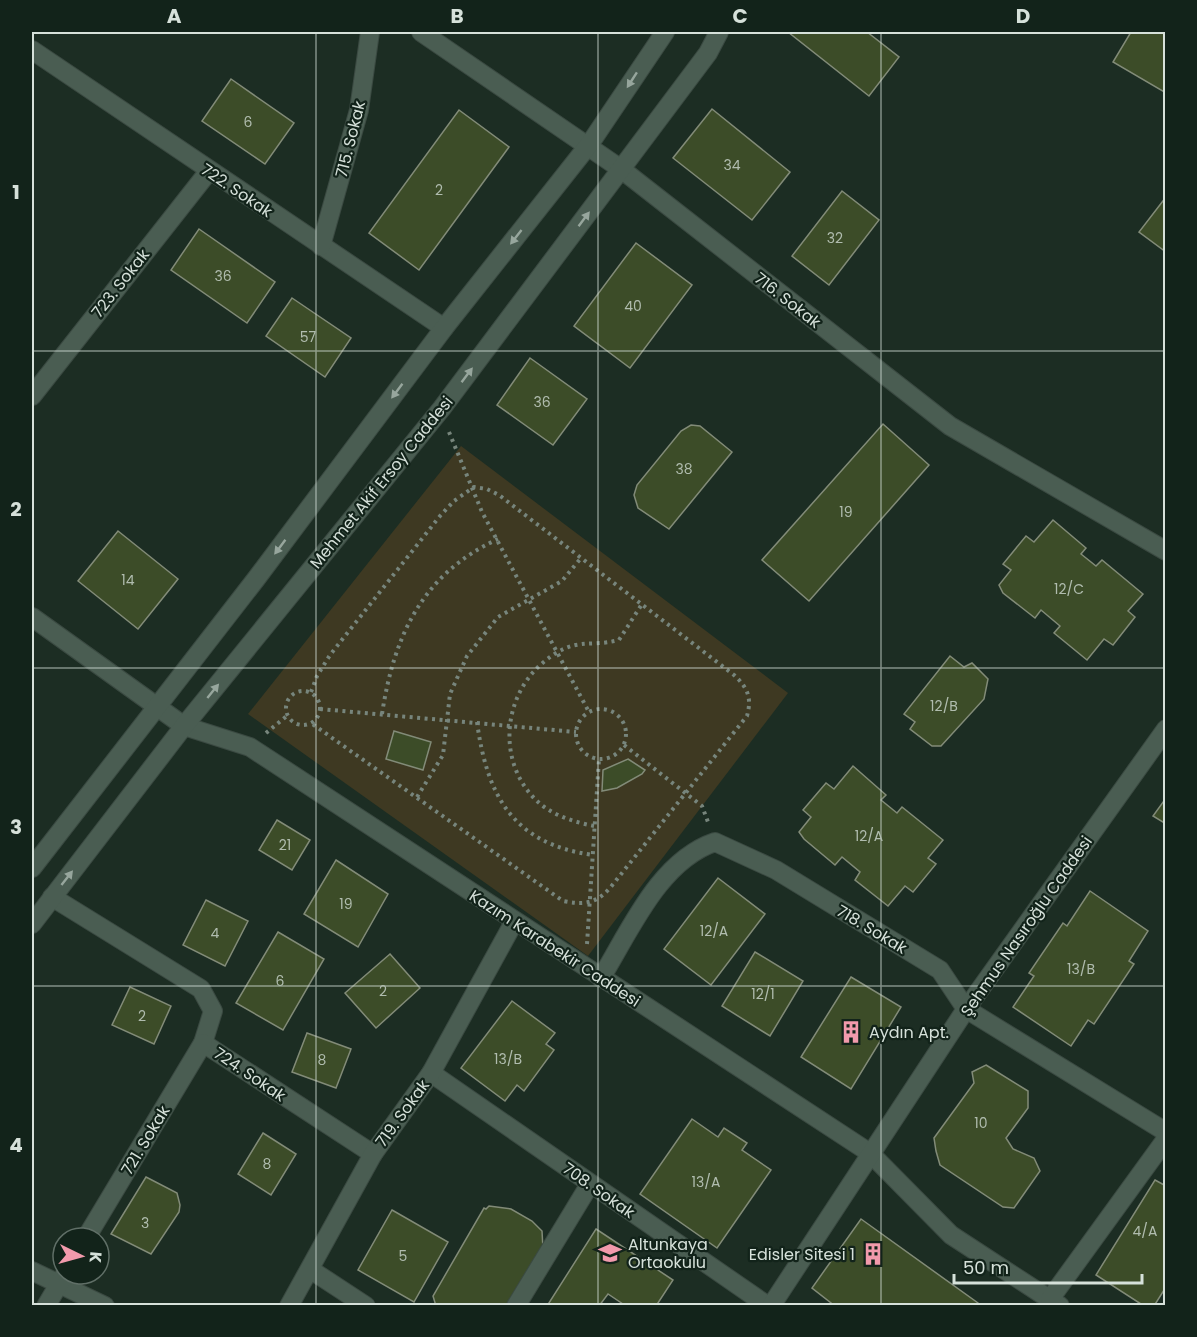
<svg xmlns="http://www.w3.org/2000/svg" width="1197" height="1337" viewBox="0 0 1197 1337" font-family="Poppins,sans-serif">
<style>
.green{fill:#3e3922}
.building{fill:#3c4c28;stroke:#828b78;stroke-width:1.5}
.lines{fill:none;stroke-linecap:round;stroke-linejoin:round}
.minor-casing{stroke:#3b4a42;stroke-width:20}
.path{stroke:#77857c;stroke-width:4;stroke-dasharray:3 4.5;stroke-linecap:butt}
.minor{stroke:#4a5d52;stroke-width:18}
.oneway{fill:#97a69d}
.grid{fill:none;stroke:#d6e1da;stroke-width:1.5;stroke-opacity:0.55}
.labels{text-anchor:middle;stroke-width:4.5;stroke-linejoin:round;paint-order:stroke}
.number-label{font-size:14px;fill:#b0bcae}
.street-label{font-size:16px;fill:#d6e1da;stroke:#12231a}
.poi-label{font-size:16px;fill:#d6e1da;stroke:#12231a;text-anchor:start}
.neatline{fill:none;stroke:#d6e1da;stroke-width:2}
.grid-label{font-size:20px;text-anchor:middle;font-weight:bold;fill:#d6e1da}
</style>
<rect width="100%" height="100%" fill="#1c2d23"/>
<path class="green" d="M461 446 788 693 588 956 248 714Z"/>
<g class="building">
<path d="M788 32H867L899 57 869 96Z"/>
<path d="M1131 32H1166V93L1113 62Z"/>
<path d="M231 79 294 123 265 164 202 121Z"/>
<path d="M712 109 790 172 752 220 673 158Z"/>
<path d="M459 110 509 147 419 270 369 233Z"/>
<path d="M842 191 879 220 829 285 792 256Z"/>
<path d="M1166 197V252L1139 232Z"/>
<path d="M199 229 275 282 247 323 171 270Z"/>
<path d="M636 243 692 285 630 368 574 326Z"/>
<path d="M292 298 351 338 325 377 266 336Z"/>
<path d="M530 358 587 399 553 445 497 405Z"/>
<path d="M883 424 929 465 809 601 762 560Z"/>
<path d="M691 425 700 426 732 452 669 529 638 508 634 495 637 485 681 431Z"/>
<path d="M1053 520 1086 548 1081 554 1096 566 1102 560 1143 594 1128 611 1135 617 1113 645 1104 639 1087 660 1054 633 1060 626 1041 610 1035 618 1003 593 999 585 1011 570 1003 564 1026 536 1034 542Z"/>
<path d="M118 531 178 579 138 629 78 581Z"/>
<path d="M950 656 964 667 972 663 988 679 984 699 941 746H932L910 729 915 722 904 714Z"/>
<path d="M394 731 431 742 423 770 386 759Z"/>
<path d="M628 759 645 770 642 774 617 788 602 791 603 770Z"/>
<path d="M853 766 886 795 881 800 897 813 902 807 943 840 928 858 936 864 913 892 905 886 888 906 855 880 860 872 842 857 835 865 804 839 799 832 811 817 803 810 826 783 834 789Z"/>
<path d="M1166 798V824L1153 816Z"/>
<path d="M277 820 310 840 292 870 259 850Z"/>
<path d="M336 860 388 894 358 947 304 914Z"/>
<path d="M718 878 765 914 711 985 664 949Z"/>
<path d="M1090 891 1148 931 1129 961 1134 964 1094 1024 1088 1020 1071 1046 1013 1007 1034 976 1029 973 1063 923 1067 926Z"/>
<path d="M206 900 248 921 225 966 183 945Z"/>
<path d="M278 932 324 959 283 1030 236 1003Z"/>
<path d="M755 952 803 981 770 1036 722 1006Z"/>
<path d="M390 954 420 988 376 1028 345 993Z"/>
<path d="M851 977 901 1007 851 1089 801 1057Z"/>
<path d="M130 987 171 1006 154 1044 112 1025Z"/>
<path d="M512 1001 555 1033 546 1044 554 1050 524 1091 517 1085 505 1101 461 1068Z"/>
<path d="M307 1033 351 1049 336 1088 292 1072Z"/>
<path d="M986 1065 1028 1091V1108L1006 1138 1013 1149 1034 1158 1040 1171 1014 1208 1003 1207 940 1165 936 1151 934 1138 974 1083 972 1072Z"/>
<path d="M692 1119 718 1137 724 1128 747 1143 742 1150 771 1170 717 1248 640 1194Z"/>
<path d="M263 1133 296 1154 271 1195 238 1174Z"/>
<path d="M146 1177 177 1193 180 1205 179 1212 151 1254 111 1234Z"/>
<path d="M1155 1180 1166 1186V1287L1154 1306H1144L1096 1275Z"/>
<path d="M489 1206 511 1209 532 1221 542 1231 543 1249 510 1306H436L433 1296 484 1208 486 1209Z"/>
<path d="M392 1210 448 1242 414 1302 358 1270Z"/>
<path d="M861 1219 978 1303 977 1306H835L812 1288Z"/>
<path d="M596 1229 673 1280 656 1306H626L608 1294 599 1306H547Z"/>
</g>
<g class="lines">
<g class="minor-casing">
<g id="minor">
<path d="M421 32 621 169 950 426 1166 551"/>
<path d="M32 50 444 328"/>
<path d="M321 246 359 110 370 32"/>
<path d="M32 396 209 171"/>
<path d="M32 617 184 726 250 747 870 1153 951 1235 1060 1306"/>
<path d="M32 868 256 579 444 328 591 142 665 32"/>
<path d="M52 897 201 989 213 1011 203 1043 373 1154"/>
<path d="M32 924 184 726 442 408 708 53 719 32"/>
<path d="M601 978C630 931 659 861 715 842L776 870 940 970 966 1009 1166 1132"/>
<path d="M431 1073 768 1306"/>
<path d="M86 1238 203 1043"/>
<path d="M311 1270 366 1306"/>
<path d="M32 1271 105 1306"/>
<path d="M1050 1299 1166 1139"/>
<path d="M46 1306 65 1274"/>
<path d="M289 1306 373 1154 431 1073 514 922"/>
<path d="M516 1306 590 1184"/>
<path d="M771 1306 966 1009 1166 729"/>
</g>
</g>
<g class="path">
<path d="M449 432 482 512 589 712"/>
<circle cx="303" cy="708" r="17"/>
<path d="M311 692 317 676 330 655 440 516 454 501 474 487 487 489 499 495 734 675C748 688 752 698 747 716L610 888C596 904 583 905 563 901L311 723"/>
<circle cx="601" cy="734" r="25"/>
<path d="M320 709 576 732"/>
<path d="M382 714C394 636 422 574 498 539"/>
<path d="M477 722C487 796 513 844 593 855"/>
<path d="M266 733 288 715"/>
<path d="M624 745 702 806 708 822"/>
<path d="M417 797 443 755 450 694 467 656 498 617 562 581 581 558"/>
<path d="M594 826C574 822 551 815 536 800 496 761 503 694 545 661 576 636 587 648 619 640L642 604"/>
<path d="M587 944 599 759"/>
</g>
<use href="#minor" class="minor"/>
</g>
<defs><path id="oneway-solid" d="M-6-.8H1V-3.2L6.5 0L1 3.2V.8H-6Z" transform="scale(1.5)"/></defs>
<g class="oneway">
<use href="#oneway-solid" transform="translate(632 80) rotate(123)"/>
<use href="#oneway-solid" transform="translate(584 219) rotate(-53)"/>
<use href="#oneway-solid" transform="translate(516 237) rotate(128)"/>
<use href="#oneway-solid" transform="translate(467 375) rotate(-53)"/>
<use href="#oneway-solid" transform="translate(397 391) rotate(127)"/>
<use href="#oneway-solid" transform="translate(280 547) rotate(127)"/>
<use href="#oneway-solid" transform="translate(213 691) rotate(-51)"/>
<use href="#oneway-solid" transform="translate(67 878) rotate(-52)"/>
</g>
<path class="grid" d="M316 32V1306M598 32V1306M881 32V1306M32 351H1166M32 668H1166M32 986H1166"/>
<defs>
<g id="building-bare" transform="scale(1.8)"><path d="M-4-6H4V6H1V3H-1V6H-4ZM-2.5-4.3h1.7v1.8h-1.7ZM.8-4.3h1.7v1.8H.8ZM-2.5-1h1.7V.8h-1.7ZM.8-1h1.7V.8H.8Z" fill="#f29aac" stroke="#12231a" stroke-width="2.5" paint-order="stroke"/></g>
<g id="school-bare" transform="scale(1.8)"><path d="M0-5L7-2L0 1L-7-2ZM-4 1L0 2.5L4 1V4Q0 6-4 4Z" fill="#f29aac" stroke="#12231a" stroke-width="2.5" paint-order="stroke"/></g>
</defs>
<g fill-rule="evenodd">
<use href="#building-bare" x="851" y="1032"/>
<use href="#school-bare" x="610" y="1253"/>
<use href="#building-bare" x="873" y="1254"/>
</g>
<g class="labels">
<g class="number-label">
<text x="248" y="127">6</text>
<text x="732" y="170">34</text>
<text x="439" y="195">2</text>
<text x="835" y="243">32</text>
<text x="223" y="281">36</text>
<text x="633" y="311">40</text>
<text x="308" y="342">57</text>
<text x="542" y="407">36</text>
<text x="684" y="474">38</text>
<text x="846" y="517">19</text>
<text x="128" y="585">14</text>
<text x="1069" y="594">12/C</text>
<text x="944" y="711">12/B</text>
<text x="869" y="841">12/A</text>
<text x="285" y="850">21</text>
<text x="346" y="909">19</text>
<text x="714" y="936">12/A</text>
<text x="215" y="938">4</text>
<text x="1081" y="974">13/B</text>
<text x="280" y="986">6</text>
<text x="383" y="996">2</text>
<text x="763" y="999">12/1</text>
<text x="142" y="1021">2</text>
<text x="508" y="1064">13/B</text>
<text x="322" y="1065">8</text>
<text x="981" y="1128">10</text>
<text x="267" y="1169">8</text>
<text x="706" y="1187">13/A</text>
<text x="145" y="1228">3</text>
<text x="1145" y="1236">4/A</text>
<text x="403" y="1261">5</text>
</g>
<g class="street-label">
<text transform="translate(350 139) rotate(-76)" y="6">715. Sokak</text>
<text transform="translate(237 190) rotate(34)" y="6">722. Sokak</text>
<text transform="translate(120 283) rotate(-52)" y="6">723. Sokak</text>
<text transform="translate(788 300) rotate(38)" y="6">716. Sokak</text>
<text transform="translate(381 482) rotate(-51)" y="6">Mehmet Akif Ersoy Caddesi</text>
<text transform="translate(1026 926) rotate(-55)" y="6">Şehmus Nasıroğlu Caddesi</text>
<text transform="translate(872 929) rotate(31)" y="6">718. Sokak</text>
<text transform="translate(555 948) rotate(33)" y="6">Kazım Karabekir Caddesi</text>
<text transform="translate(250 1074) rotate(34)" y="6">724. Sokak</text>
<text transform="translate(402 1113) rotate(-54)" y="6">719. Sokak</text>
<text transform="translate(145 1140) rotate(-59)" y="6">721. Sokak</text>
<text transform="translate(599 1190) rotate(35)" y="6">708. Sokak</text>
</g>
<g class="poi-label">
<text x="869" y="1038">Aydın Apt.</text>
<text x="628" y="1250">Altunkaya<tspan x="628" dy="18">Ortaokulu</tspan></text>
<text x="855" y="1260" text-anchor="end">Edisler Sitesi 1</text>
</g>
</g>
<rect width="1197" height="1337" fill="none" stroke="#12231a" stroke-width="66"/>
<g transform="translate(81 1256) rotate(95)"><circle r="28" fill="#12231a" stroke="#606f67" stroke-width="1.5"/>
<path d="M0-4.5L10 22L0 15L-10 22Z" fill="#f29aac"/>
<text y="-9" font-size="16" font-weight="bold" text-anchor="middle" fill="#d6e1da">K</text>
</g>
<path d="M954 1274v9h188v-9" fill="none" stroke="#d6e1da" stroke-width="3"/>
<text x="963" y="1274" font-size="18" fill="#d6e1da" stroke="#12231a" stroke-width="4.5" paint-order="stroke">50 m</text>
<rect x="33" y="33" width="1131" height="1271" class="neatline"/>
<g class="grid-label">
<text x="174" y="23">A</text>
<text x="457" y="23">B</text>
<text x="740" y="23">C</text>
<text x="1023" y="23">D</text>
<text x="16" y="199">1</text>
<text x="16" y="516">2</text>
<text x="16" y="834">3</text>
<text x="16" y="1152">4</text>
</g>
</svg>
